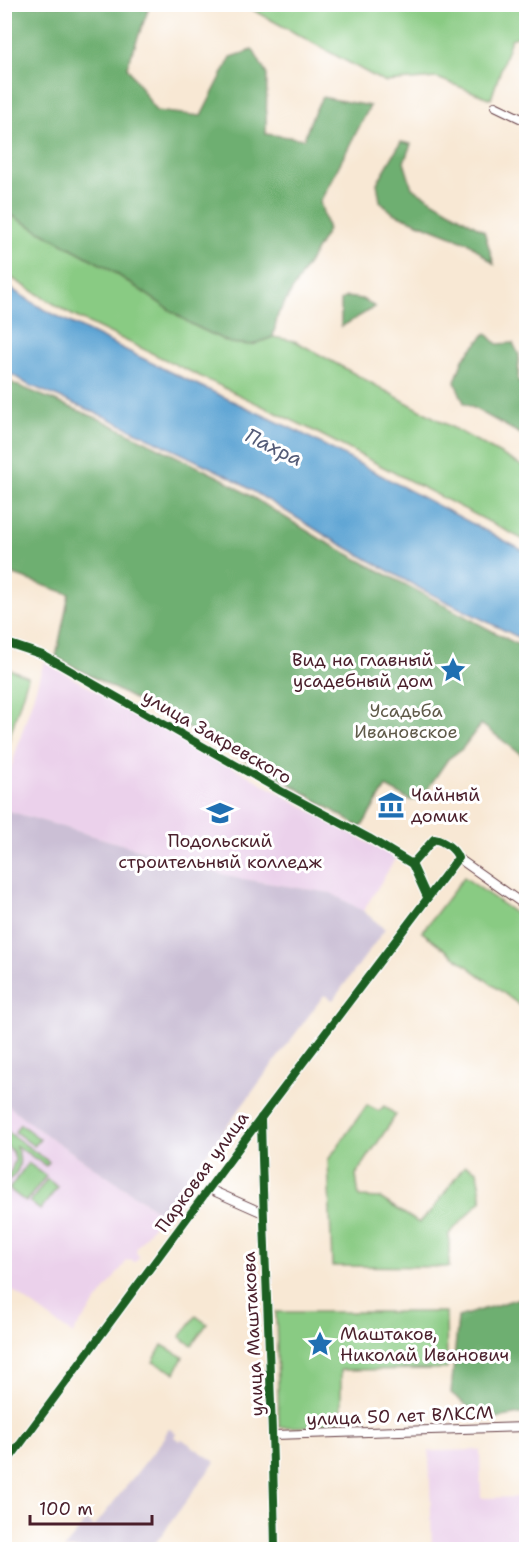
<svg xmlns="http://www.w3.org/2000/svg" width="531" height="1554" viewBox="0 0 531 1554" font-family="'Shantell Sans',sans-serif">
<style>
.built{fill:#ebd1eb}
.industrial{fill:#cbbfd5}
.green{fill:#89cb83;stroke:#6a7557;stroke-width:1.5}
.forest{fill:#6eaf71;stroke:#5c674e;stroke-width:1.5}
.water{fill:#5ea5d4;stroke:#546280;stroke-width:1.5}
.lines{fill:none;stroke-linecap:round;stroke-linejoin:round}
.street-casing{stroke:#643d44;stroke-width:10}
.street{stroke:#fff;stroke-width:8}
.cycleway-casing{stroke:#fff;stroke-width:11}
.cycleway{stroke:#1b5e20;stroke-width:8}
.labels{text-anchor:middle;stroke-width:6;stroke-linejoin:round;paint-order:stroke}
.poi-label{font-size:18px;fill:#4a1f2b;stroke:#fff;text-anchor:start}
.park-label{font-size:18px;fill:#605b4a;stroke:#fff}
.street-label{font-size:18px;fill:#4a1f2b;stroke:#fff}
.water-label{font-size:20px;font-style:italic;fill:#535b77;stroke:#fff}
</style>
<rect width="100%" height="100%" fill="#fff"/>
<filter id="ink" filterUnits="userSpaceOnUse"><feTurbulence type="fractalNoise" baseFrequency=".0167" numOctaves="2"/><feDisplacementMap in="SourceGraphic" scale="12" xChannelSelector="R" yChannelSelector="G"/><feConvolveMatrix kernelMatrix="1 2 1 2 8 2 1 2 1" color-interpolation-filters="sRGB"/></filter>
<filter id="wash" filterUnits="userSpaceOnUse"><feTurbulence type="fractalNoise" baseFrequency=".008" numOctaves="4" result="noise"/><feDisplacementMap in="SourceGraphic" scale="24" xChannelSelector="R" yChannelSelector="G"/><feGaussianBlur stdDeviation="1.35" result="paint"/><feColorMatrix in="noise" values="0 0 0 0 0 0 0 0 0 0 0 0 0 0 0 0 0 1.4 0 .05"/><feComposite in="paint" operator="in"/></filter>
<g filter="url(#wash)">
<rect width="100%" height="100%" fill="#f8e8d4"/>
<g class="built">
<path d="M44 662 396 858 363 911 331 893 236 878 5 810V787Z"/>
<path d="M5 1103 38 1129 162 1214 137 1247 136 1252 139 1257 135 1262 129 1260 126 1262 72 1334 5 1285Z"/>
<path d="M480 1450 481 1498 526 1497V1549H432L429 1451Z"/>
</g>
<g class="industrial">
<path d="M5 810 236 878 331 893 363 911 385 929 333 1000 324 995 162 1214 38 1129 5 1103Z"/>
<path d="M169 1428 176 1433 174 1437 180 1441 182 1439 215 1462 151 1549H64L86 1520 94 1527 166 1436 164 1435Z"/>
</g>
<g class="green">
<path d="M244 5H526V34L511 39 491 99 437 78 384 82Z"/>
<path d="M5 212 104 266 191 324 230 343 252 345 273 337 295 341 526 468V541L310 429 72 315 5 274Z"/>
<path d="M5 667 28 677 5 752Z"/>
<path d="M464 877 526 921V1000L522 1007 422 932Z"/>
<path d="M367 1105 379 1111 384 1106 396 1115 356 1175 359 1197 380 1198 419 1223 433 1209 465 1165 477 1171 482 1200 449 1234V1267L332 1266 328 1160Z"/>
<path d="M20 1124 40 1139 34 1146 15 1132Z"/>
<path d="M5 1130 49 1162 46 1166 15 1145C23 1159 21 1174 5 1182V1177L11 1171 15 1160 13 1152 7 1146 5 1150Z"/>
<path d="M28 1163 46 1176 26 1202 9 1189Z"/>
<path d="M47 1179 58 1187 40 1210 30 1202Z"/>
<path d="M276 1312H446L447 1369 341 1370V1426L279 1427Z"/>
<path d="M196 1316 207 1324 192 1345 180 1337Z"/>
<path d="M162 1345 183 1357 175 1373 153 1362Z"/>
</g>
<g class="forest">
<path d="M4 5H150L127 67 156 111 201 116 231 57 253 50 267 75 266 134 304 139 312 117 322 97 370 106 320 202 328 230 278 314 273 337 252 345 230 343 191 324 106 267 5 212Z"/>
<path d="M401 142 411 144 404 162 412 188 484 231 494 264 469 243 393 213 380 201 377 183Z"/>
<path d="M346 297 362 299 375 307 341 327V300Z"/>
<path d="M486 333 497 344 513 343 519 355 518 381 526 386V437L464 403 455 382 463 359Z"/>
<path d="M5 377 14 384 104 421 223 479 322 540 526 649V758L481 724 462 749 448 759 420 800H410L386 787 361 828 287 782 56 657 69 594 5 572Z"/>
<path d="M526 1296V1413L485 1420 451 1393 458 1317Z"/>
</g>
<path class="water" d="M5 285 43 309 168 371 299 432 526 552V641L421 589 328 537 230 477 108 418 27 384 5 370Z"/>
</g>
<g filter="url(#ink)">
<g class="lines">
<g class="street-casing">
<g id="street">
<path d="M495 106 526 121"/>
<path d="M4 642 43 655 281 791 369 838 412 864"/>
<path d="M458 858 526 906"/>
<path d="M261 1118C264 1262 273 1405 275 1550"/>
<path d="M209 1189 263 1213"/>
<path d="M274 1435 526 1427"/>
<path d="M4 1466 261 1118 458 858C455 849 444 841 434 839L412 864 427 897"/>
</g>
</g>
<use href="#street" class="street"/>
<g class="cycleway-casing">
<g id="cycleway">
<path d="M4 642 43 655 281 791 369 838 412 864"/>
<path d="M261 1118C264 1262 273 1405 275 1550"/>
<path d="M4 1466 261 1118 458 858C455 849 444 841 434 839L412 864 427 897"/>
</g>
</g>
<use href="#cycleway" class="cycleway"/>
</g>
</g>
<defs>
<g id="sight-bare" transform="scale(2.07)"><path d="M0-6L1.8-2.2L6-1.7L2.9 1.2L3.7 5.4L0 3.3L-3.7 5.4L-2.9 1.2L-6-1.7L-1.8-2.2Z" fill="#1f6fb2" stroke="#fff" stroke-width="2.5" paint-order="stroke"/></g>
<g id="museum-bare" transform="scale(2.07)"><path d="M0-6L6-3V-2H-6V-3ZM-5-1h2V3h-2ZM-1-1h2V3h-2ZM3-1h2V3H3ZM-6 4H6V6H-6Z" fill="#1f6fb2" stroke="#fff" stroke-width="2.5" paint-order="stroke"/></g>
<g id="university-bare" transform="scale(2.07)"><path d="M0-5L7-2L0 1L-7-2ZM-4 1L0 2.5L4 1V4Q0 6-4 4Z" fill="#1f6fb2" stroke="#fff" stroke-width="2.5" paint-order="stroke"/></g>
</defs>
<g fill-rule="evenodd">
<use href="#sight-bare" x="453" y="670"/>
<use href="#museum-bare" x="391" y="805"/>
<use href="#university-bare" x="220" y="813"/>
<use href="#sight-bare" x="320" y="1344"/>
</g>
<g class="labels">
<g class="poi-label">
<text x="433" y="666" text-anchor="end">Вид на главный<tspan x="433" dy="21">усадебный дом</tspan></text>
<text x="411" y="801">Чайный<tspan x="411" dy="21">домик</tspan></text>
<text x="220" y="847" text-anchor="middle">Подольский<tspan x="220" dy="21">строительный колледж</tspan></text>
<text x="340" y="1340">Маштаков,<tspan x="340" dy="21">Николай Иванович</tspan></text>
</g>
<g class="park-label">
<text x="406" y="717">Усадьба<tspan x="406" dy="21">Ивановское</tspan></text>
</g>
<g class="street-label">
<text transform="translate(217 737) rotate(30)" y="6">улица Закревского</text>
<text transform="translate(202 1172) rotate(-54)" y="6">Парковая улица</text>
<text transform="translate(253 1334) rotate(-93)" y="6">улица Маштакова</text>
<text transform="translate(400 1416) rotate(-2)" y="6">улица 50 лет ВЛКСМ</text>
</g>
<g class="water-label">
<text transform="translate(274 447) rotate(26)" y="7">Пахра</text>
</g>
</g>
<rect width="531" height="1554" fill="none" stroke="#fff" stroke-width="24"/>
<path d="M30 1515v9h122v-9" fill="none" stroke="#4a1f2b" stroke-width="3"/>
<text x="39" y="1515" font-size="18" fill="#4a1f2b" stroke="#ffffff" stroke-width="4.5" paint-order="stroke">100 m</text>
</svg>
